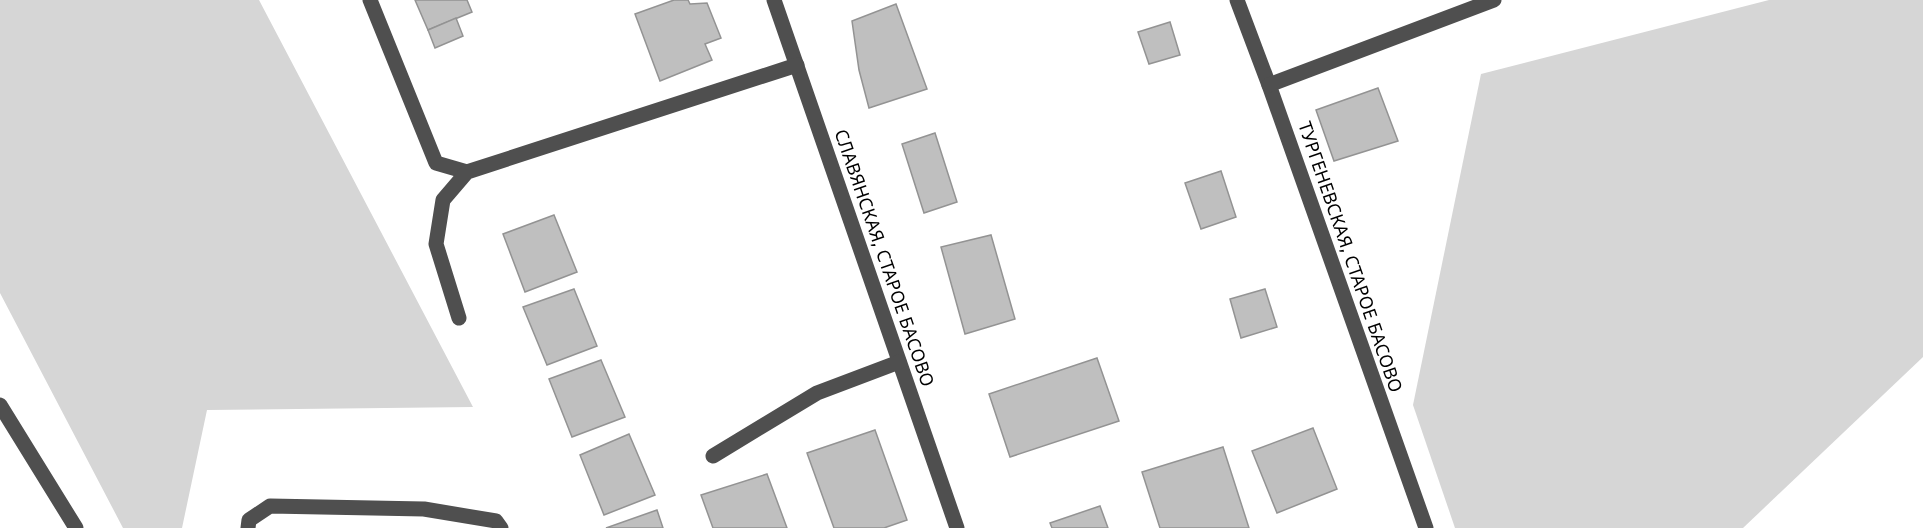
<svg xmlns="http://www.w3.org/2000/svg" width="1923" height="528" viewBox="0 0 1923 528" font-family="'Noto Sans',sans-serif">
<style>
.green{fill:#d6d6d6}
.building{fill:#bfbfbf;stroke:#939393;stroke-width:1.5}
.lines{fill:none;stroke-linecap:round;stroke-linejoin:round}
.minor{stroke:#4f4f4f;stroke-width:15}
.labels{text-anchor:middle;stroke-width:4.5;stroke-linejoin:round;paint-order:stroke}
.street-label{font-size:18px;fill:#000;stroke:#fff}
</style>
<rect width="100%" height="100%" fill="#fff"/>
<g class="green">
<path d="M0 0H259L473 407 207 410 182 528H123L0 293Z"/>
<path d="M1769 0H1923V357L1743 528H1455L1413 405 1481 74Z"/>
</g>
<g class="building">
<path d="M415 0H467L472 12 428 30Z"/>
<path d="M674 0H688L690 4 707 3 721 38 705 44 712 60 660 81 635 14Z"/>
<path d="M896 4 927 89 869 108 859 70 852 21Z"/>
<path d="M456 18 463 36 435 48 428 30Z"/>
<path d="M1170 22 1180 55 1149 64 1138 32Z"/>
<path d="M1378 88 1398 141 1334 161 1316 110Z"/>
<path d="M935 133 957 202 924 213 902 144Z"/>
<path d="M1221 171 1236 217 1201 229 1185 183Z"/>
<path d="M554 215 577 272 525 292 503 234Z"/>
<path d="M991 235 1015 319 965 334 941 247Z"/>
<path d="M574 289 597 346 547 365 523 307Z"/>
<path d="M1265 289 1277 327 1241 338 1230 299Z"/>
<path d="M1097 358 1119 421 1010 457 989 394Z"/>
<path d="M601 360 625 417 572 437 549 379Z"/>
<path d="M1313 428 1337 489 1277 513 1252 451Z"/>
<path d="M875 430 907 520 884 528H834L807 453Z"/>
<path d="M629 434 655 495 604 515 580 455Z"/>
<path d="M1223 447 1249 528H1160L1142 472Z"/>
<path d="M767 474 787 528H713L701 495Z"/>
<path d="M1100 506 1108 528H1052L1050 523Z"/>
<path d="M657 510 663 528H606Z"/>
</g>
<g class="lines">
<g class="minor">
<path d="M370 0 436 163 467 172"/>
<path d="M774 0 957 528"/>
<path d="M1237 0 1269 85 1426 528"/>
<path d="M1269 85 1494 0"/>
<path d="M459 318 436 244 443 200 467 172 797 65"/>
<path d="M0 405 76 528"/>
<path d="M713 456 817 393 899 362"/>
<path d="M248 528 249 520 270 506 424 509 496 521 501 528"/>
</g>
</g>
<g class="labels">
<g class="street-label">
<text transform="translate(1350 257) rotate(71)" y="6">ТУРГЕНЕВСКАЯ, СТАРОЕ БАСОВО</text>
<text transform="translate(884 258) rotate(71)" y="6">СЛАВЯНСКАЯ, СТАРОЕ БАСОВО</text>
</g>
</g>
</svg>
